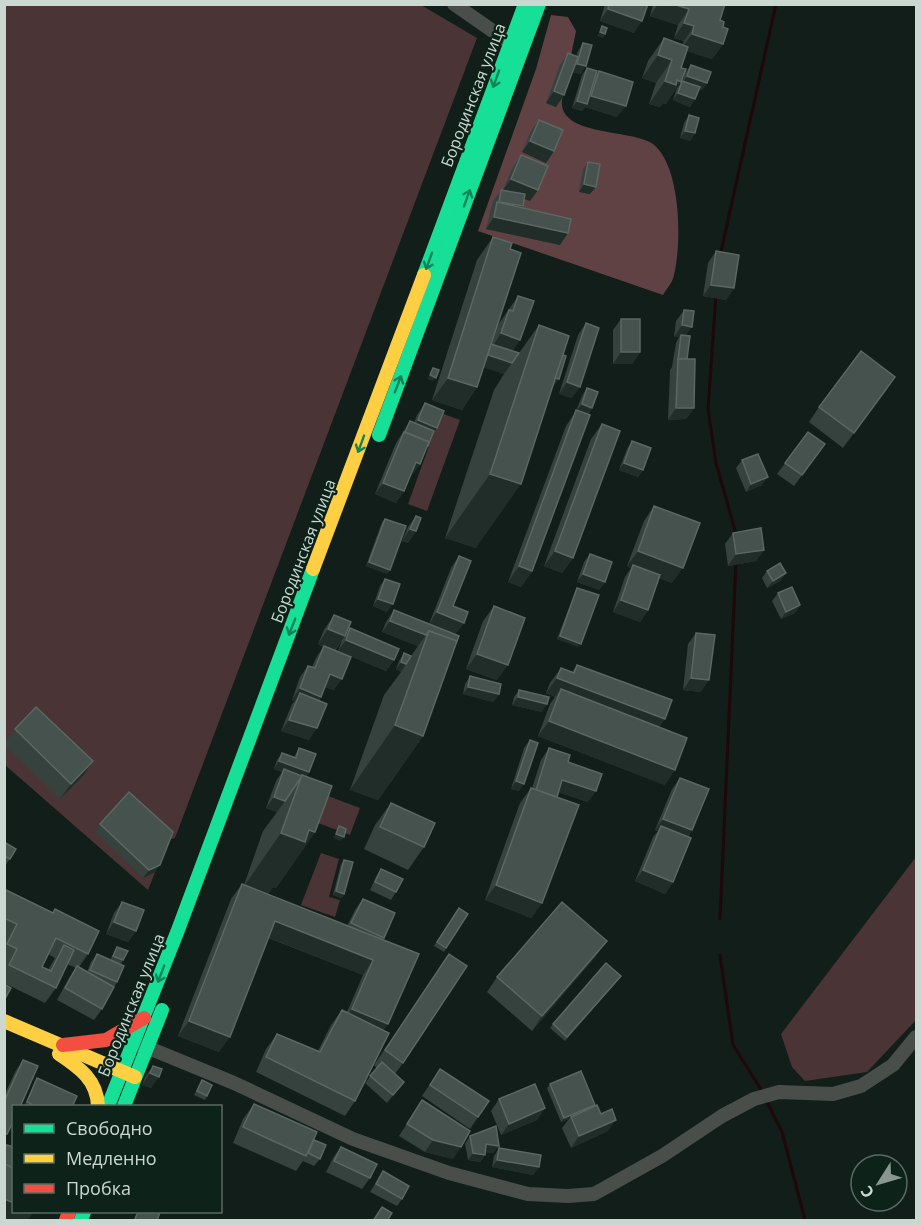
<svg xmlns="http://www.w3.org/2000/svg" width="921" height="1225" viewBox="0 0 921 1225" font-family="'Open Sans',sans-serif">
<style>
.green{fill:#4b3436}
.forest{fill:#604245}
.lines{fill:none;stroke-linecap:round;stroke-linejoin:round}
.stream{stroke:#1f070a;stroke-width:3}
.street{stroke:#494e4b;stroke-width:14}
.fast{stroke:#16e098;stroke-width:14}
.slow{stroke:#ffcf43;stroke-width:14}
.jam{stroke:#f24e42;stroke-width:14}
.wall{fill:#36423d;fill-rule:evenodd}
.shaded-wall{fill:#212d28}
.building{fill:#46524d;stroke:#5b6762;stroke-width:1.5}
.oneway{stroke:#128259}
.labels{text-anchor:middle;stroke-width:4.5;stroke-linejoin:round;paint-order:stroke}
.street-label{font-size:16px;fill:#cbd8d1;stroke:#0d231a}
</style>
<rect width="100%" height="100%" fill="#121e19"/>
<g class="green">
<path d="M5 5H421L477 38 175 838 168 840 148 890 5 765Z"/>
<path d="M441 413 460 420 427 511 408 504Z"/>
<path d="M328 796 360 808 350 835 318 823Z"/>
<path d="M321 853 339 859 329 897 340 900 335 917 301 905Z"/>
<path d="M916 857V1020L867 1072 805 1081 792 1067 781 1034Z"/>
</g>
<path class="forest" d="M551 15 568 17 576 31 562 100C558 137 633 129 653 144 681 166 682 242 674 275 673 282 667 288 663 295L478 231 536 69Z"/>
<g class="lines">
<g class="stream">
<path d="M720 256 776 4"/>
<path d="M716 295 708 409 716 463 736 534"/>
<path d="M720 919 736 561"/>
<path d="M720 955 733 1045 762 1091"/>
<path d="M766 1100 782 1132 805 1220"/>
</g>
<g class="street">
<path d="M454 4 510 43"/>
<path d="M139 1044 234 1083 353 1139 449 1173 528 1194 568 1196 594 1194 662 1156 722 1116 754 1099 779 1092 833 1094 861 1086 893 1065 916 1037"/>
</g>
<g class="fast">
<path d="M424 275 525 4"/>
<path d="M379 435 539 4"/>
<path d="M108 1106 178 930 313 569"/>
<path d="M124 1106 162 1010"/>
<path d="M81 1220 84 1212"/>
</g>
<g class="slow">
<path d="M313 569 424 275"/>
<path d="M4 1021 135 1077"/>
<path d="M59 1054C80 1068 97 1080 98 1106"/>
</g>
<g class="jam">
<path d="M63 1045 106 1040 144 1018"/>
<path d="M66 1220 69 1212"/>
</g>
</g>
<g class="wall">
<path d="M605 4H648L634 33 600 21Z"/>
<path d="M653 4H725L720 20 723 27V44L712 59 687 51 666 104 663 103 660 107 649 104 656 83 642 78 648 61 664 38 682 45 684 41 674 38 678 25 650 16Z"/>
<path d="M583 43 581 74 573 72 564 95 556 107 546 103 560 65 568 53 576 57 578 51Z"/>
<path d="M691 65 707 83 702 90 699 89 695 99 690 107 673 100 677 88 683 81 685 73Z"/>
<path d="M587 68 596 75 599 71 617 117 585 107 582 111 572 108 582 75Z"/>
<path d="M689 115 695 133 690 141 680 138 684 123Z"/>
<path d="M539 120 554 151 546 163 522 152 531 131Z"/>
<path d="M521 155 530 201 524 199 522 208 560 245 486 229 493 201 501 190H503L513 167Z"/>
<path d="M588 162 590 194 579 192 583 169Z"/>
<path d="M493 237 510 249 491 344H492L498 325 518 296 512 351 519 353 539 325 552 388 476 548 445 538 494 390 504 374 484 367 477 387 462 410 432 400 477 260Z"/>
<path d="M716 251 734 288 726 300 703 296 708 263Z"/>
<path d="M684 310 687 359 694 408 686 419 668 420 670 370 672 367 676 343 679 337H674L676 321Z"/>
<path d="M621 319 640 352 632 364H613V330Z"/>
<path d="M586 323 572 398 559 394 578 335Z"/>
<path d="M895 377 843 448 809 422 819 407Z"/>
<path d="M587 388 592 408 588 415 532 571 521 587 508 582 566 426 576 411 582 396Z"/>
<path d="M425 403V449L420 464 411 475 404 491 396 503 375 494 396 443 410 421 414 423 417 415Z"/>
<path d="M602 424 573 558 562 573 544 566 591 439Z"/>
<path d="M808 432 825 444 794 486 777 474Z"/>
<path d="M632 441 643 470 638 477 619 470 627 449Z"/>
<path d="M742 460 762 485 746 492 736 468Z"/>
<path d="M654 506 672 583 659 578 648 610 640 622 613 612 625 577 631 568 627 566 644 521Z"/>
<path d="M416 516V531L408 543 402 541 408 527Z"/>
<path d="M385 519 390 570 387 574 366 566 382 522Z"/>
<path d="M733 533 764 550 756 561 728 566 725 544Z"/>
<path d="M590 554 605 582 599 590 577 582 584 562Z"/>
<path d="M459 556 453 606 464 623 455 634 429 624 451 568Z"/>
<path d="M767 571 786 573 780 581 767 588 762 578Z"/>
<path d="M385 579 387 612 373 606 380 586Z"/>
<path d="M577 588 578 647 557 639 575 592Z"/>
<path d="M778 593 800 605 795 613 781 619 772 601Z"/>
<path d="M494 606 497 680 466 669 483 621Z"/>
<path d="M394 610 459 636 423 736 378 800 350 790 384 695 401 672 396 669 399 661 404 653 411 656 418 646 382 632 386 622Z"/>
<path d="M334 615 345 636 350 628 394 660 386 671 338 651 342 640 335 651 334 690 325 687 321 697 319 701 309 740 281 731 292 704 295 701 292 700 300 677 308 666 312 667 316 658 323 647 318 644 324 630Z"/>
<path d="M696 633 701 692 683 690 688 644Z"/>
<path d="M577 665 660 727 665 785 538 736 550 704 555 697 546 693 550 683 561 668 572 672Z"/>
<path d="M470 676 499 694 493 702 463 694 465 684Z"/>
<path d="M519 690 542 712 512 705 514 697Z"/>
<path d="M15 729 82 777 60 799 4 744Z"/>
<path d="M530 740 519 791 511 789 524 748Z"/>
<path d="M299 748 309 772 306 777 315 832 276 888 273 887 268 894 347 926 355 910 363 899 384 938 382 940 384 1031 355 1101 345 1116 256 1072 266 1049 277 1034 318 1051 331 1025 342 1010 347 1012 363 975 268 938 219 1052 178 1036 231 899 242 884 244 885 263 831 277 812 266 808 276 781 282 772 274 769 277 760 282 753 294 757Z"/>
<path d="M549 748 568 762 588 802 558 792 557 797 542 903 531 918 485 900 520 803 531 788H532L541 760Z"/>
<path d="M680 778 692 830 688 837 673 882 665 894 635 881 653 837 658 831 655 830 672 789Z"/>
<path d="M391 803 424 847 408 870 364 849 375 825Z"/>
<path d="M100 824 154 873 143 878 95 832Z"/>
<path d="M4 842 10 859 4 867Z"/>
<path d="M344 860V894L342 898 333 895 341 864Z"/>
<path d="M381 869 396 892 391 900 370 890 376 877Z"/>
<path d="M4 889 52 913 55 909 88 954 79 967 87 972 91 962 97 954 117 982 102 1009 94 1020 57 1000 69 978 76 968 67 964 56 988 45 1003 4 983V968L6 964 4 963V943L6 939 4 938ZM48 954 55 958 48 970 42 967Z"/>
<path d="M122 902 136 931 128 942 106 934 114 913Z"/>
<path d="M459 908 468 914 444 952 434 946Z"/>
<path d="M117 947 123 960 121 964 110 960Z"/>
<path d="M449 954 403 1063 395 1074 404 1082 387 1103 365 1083 377 1068 374 1065Z"/>
<path d="M596 956 532 1031 487 992 497 977Z"/>
<path d="M618 980 565 1041 550 1028 553 1024Z"/>
<path d="M23 1060 7 1134 4 1138V1096L15 1072Z"/>
<path d="M153 1066 151 1088 142 1085 145 1077Z"/>
<path d="M440 1069 489 1101 470 1129 422 1096Z"/>
<path d="M37 1078 72 1107H26L24 1106 35 1081Z"/>
<path d="M202 1080 207 1096 205 1100 194 1095Z"/>
<path d="M550 1084 595 1105 608 1131 571 1148 562 1128 569 1119 561 1122 547 1088Z"/>
<path d="M499 1099 545 1108 537 1120 501 1135 491 1111Z"/>
<path d="M422 1100 453 1159 425 1152 399 1136Z"/>
<path d="M254 1104 314 1140 320 1159 314 1166 303 1161 296 1171 233 1143 243 1119Z"/>
<path d="M470 1136 499 1146 493 1153 485 1152V1155L480 1162 468 1160 465 1144Z"/>
<path d="M341 1147 370 1178 362 1189 326 1172 333 1158Z"/>
<path d="M499 1148 539 1167 533 1175 492 1167 494 1156Z"/>
<path d="M383 1171 402 1199 397 1206 370 1192Z"/>
</g>
<g class="shaded-wall">
<path d="M658 4H673L689 9 678 25 650 16Z"/>
<path d="M608 9 642 21 634 33 600 21Z"/>
<path d="M684 23 694 26 684 41 674 38Z"/>
<path d="M600 32 605 34 603 38 597 36Z"/>
<path d="M692 34 723 44 712 59 681 49Z"/>
<path d="M658 55 672 60 656 83 642 78Z"/>
<path d="M577 64 586 66 581 74 572 72Z"/>
<path d="M687 76 707 83 702 90 682 84Z"/>
<path d="M677 80 681 82 666 104 663 103 660 107 649 104 665 81Z"/>
<path d="M554 91 564 95 556 107 546 103Z"/>
<path d="M678 93 695 99 690 107 673 100Z"/>
<path d="M591 96 626 106 617 117 585 107 582 111 572 108 577 101 586 103Z"/>
<path d="M685 131 695 133 690 141 680 138Z"/>
<path d="M530 141 554 151 546 163 522 152Z"/>
<path d="M511 179 538 190 530 201 503 190Z"/>
<path d="M584 184 596 187 590 194 579 192Z"/>
<path d="M499 202 523 206 515 218 497 204Z"/>
<path d="M494 217 568 233 560 245 486 229Z"/>
<path d="M711 285 734 288 726 300 703 296Z"/>
<path d="M682 325 692 327 684 338 681 335 679 337H674Z"/>
<path d="M501 333 520 340 510 355 491 349Z"/>
<path d="M621 352H640L632 364H613Z"/>
<path d="M487 354 512 363 504 374 479 366Z"/>
<path d="M525 367 559 379 551 390Z"/>
<path d="M430 375 436 378 433 381 427 379Z"/>
<path d="M895 377 885 393 843 448 854 433Z"/>
<path d="M448 378 477 387 462 410 432 400Z"/>
<path d="M567 382 580 387 572 398 559 394Z"/>
<path d="M582 404 592 408 587 415 576 411Z"/>
<path d="M676 408H694L686 419 668 420Z"/>
<path d="M418 420 437 428 429 439 410 431Z"/>
<path d="M416 462 420 464 412 475 408 474Z"/>
<path d="M624 463 643 470 638 477 619 470Z"/>
<path d="M490 474 521 484 476 548 445 538Z"/>
<path d="M768 477 762 485 746 492 751 484Z"/>
<path d="M383 483 404 491 396 503 375 494Z"/>
<path d="M410 529 416 531 408 543 402 541Z"/>
<path d="M764 550 756 561 728 566 736 554Z"/>
<path d="M555 551 573 558 562 573 544 566Z"/>
<path d="M638 551 683 568 672 583 632 568 633 565 631 568 627 566Z"/>
<path d="M369 562 390 570 387 574 366 566Z"/>
<path d="M519 566 532 571 521 587 508 582Z"/>
<path d="M786 573 780 581 767 588 773 581Z"/>
<path d="M583 574 605 582 599 590 577 582Z"/>
<path d="M378 599 393 604 387 612 373 606Z"/>
<path d="M621 600 648 610 640 622 613 612Z"/>
<path d="M800 605 795 613 781 619 786 612Z"/>
<path d="M437 612 464 623 455 634 429 624Z"/>
<path d="M390 621 426 635 418 646 382 632Z"/>
<path d="M328 629 345 636 334 651 318 644Z"/>
<path d="M560 636 581 644 578 647 557 639Z"/>
<path d="M346 640 394 660 386 671 338 651Z"/>
<path d="M477 654 508 665 497 680 466 669Z"/>
<path d="M401 662 406 664 401 672 396 669Z"/>
<path d="M330 674 342 679 334 690 322 686Z"/>
<path d="M557 678 665 719 655 734 561 689 555 697 546 693Z"/>
<path d="M691 678 709 680 701 692 683 690Z"/>
<path d="M468 687 499 694 493 702 463 694Z"/>
<path d="M300 688 321 697 313 708 300 693 295 701 292 700Z"/>
<path d="M518 697 547 704 542 712 512 705Z"/>
<path d="M289 720 317 728 309 740 281 731Z"/>
<path d="M549 721 675 770 665 785 538 736Z"/>
<path d="M395 725 423 736 378 800 350 790Z"/>
<path d="M93 761 82 777 60 799 71 784Z"/>
<path d="M279 761 309 772 304 780 302 775 300 779 284 769 282 772 274 769Z"/>
<path d="M562 780 596 791 588 802 554 791Z"/>
<path d="M516 781 524 784 519 791 511 789Z"/>
<path d="M274 797 285 801 277 812 266 808Z"/>
<path d="M663 819 692 830 684 842 661 826 658 831 655 830Z"/>
<path d="M309 830 315 832 276 888 273 887 266 898 242 889 281 833Z"/>
<path d="M336 834 344 837 341 841 333 838Z"/>
<path d="M160 865 154 873 143 878 149 870Z"/>
<path d="M643 870 673 882 665 894 635 881Z"/>
<path d="M496 885 542 903 531 918 485 900Z"/>
<path d="M336 891 344 894 342 898 333 895Z"/>
<path d="M275 921 373 960 363 975 264 936Z"/>
<path d="M114 922 136 931 128 942 106 934Z"/>
<path d="M607 941 596 956 532 1031 542 1016Z"/>
<path d="M352 1009 388 1024 378 1039 342 1024Z"/>
<path d="M189 1021 230 1037 219 1052 178 1036Z"/>
<path d="M150 1073 159 1077 151 1088 142 1085Z"/>
<path d="M595 1105 571 1117 569 1119 561 1122 564 1118Z"/>
<path d="M545 1108 537 1120 501 1135 509 1124Z"/>
<path d="M616 1120 608 1131 571 1148 579 1136Z"/>
<path d="M433 1140 461 1147 453 1159 425 1152Z"/>
<path d="M486 1144 499 1146 493 1153 481 1152Z"/>
<path d="M473 1153 485 1155 480 1162 468 1160Z"/>
<path d="M497 1160 539 1167 533 1175 492 1167Z"/>
<path d="M4 1199 14 1203V1212H34L27 1221H10L4 1218Z"/>
</g>
<g class="building">
<path d="M609 4H648L642 21 608 9Z"/>
<path d="M673 4H725L720 20 724 22 723 27 728 29 723 44 692 34 694 26 684 23 689 9Z"/>
<path d="M602 26 607 28 605 34 600 32Z"/>
<path d="M664 38 688 47 681 68 686 69 681 82 677 80 676 85 665 81 672 60 658 55Z"/>
<path d="M583 43 592 45 586 66 577 64Z"/>
<path d="M568 53 578 57 564 95 554 91Z"/>
<path d="M691 65 711 72 707 83 687 76Z"/>
<path d="M587 68 597 71 587 104 577 101Z"/>
<path d="M599 71 633 82 626 106 591 96Z"/>
<path d="M682 81 700 87 695 99 678 93Z"/>
<path d="M689 115 699 118 695 133 685 131Z"/>
<path d="M539 120 563 130 554 151 530 141Z"/>
<path d="M521 155 548 166 538 190 511 179Z"/>
<path d="M588 162 600 164 596 187 584 184Z"/>
<path d="M501 190 525 194 523 206 499 202Z"/>
<path d="M497 202 571 219 568 233 494 217Z"/>
<path d="M493 237 512 243 510 249 521 253 477 387 448 378Z"/>
<path d="M716 251 739 255 734 288 711 285Z"/>
<path d="M518 296 534 301 520 340 501 333 509 310 513 311Z"/>
<path d="M684 310 694 311 692 327 682 325Z"/>
<rect x="621" y="319" width="19" height="33"/>
<path d="M586 323 599 328 580 387 567 382Z"/>
<path d="M539 325 569 336 521 484 490 474Z"/>
<path d="M681 335 690 336 687 359H678V360Z"/>
<path d="M491 344 519 353 512 363 488 355Z"/>
<path d="M861 351 895 377 854 433 819 407Z"/>
<path d="M563 355 566 356 559 379 555 378Z"/>
<path d="M678 359H695L694 408H676Z"/>
<path d="M433 368 439 370 436 378 430 375Z"/>
<path d="M587 388 598 392 592 408 582 404Z"/>
<path d="M425 403 444 411 437 428 418 420Z"/>
<path d="M576 410 590 415 532 571 519 566Z"/>
<path d="M410 421 434 431 428 446H427L429 442 405 432Z"/>
<path d="M602 424 620 431 573 558 555 551Z"/>
<path d="M404 432 429 442 420 464 416 462 404 491 383 483Z"/>
<path d="M808 432 825 444 802 475 785 463Z"/>
<path d="M632 441 651 448 643 470 624 463Z"/>
<path d="M758 454 768 477 751 484 742 460Z"/>
<path d="M654 506 700 523 683 568 638 551Z"/>
<path d="M416 516 421 518 416 531 410 529Z"/>
<path d="M385 519 406 526 390 570 369 562Z"/>
<path d="M761 528 764 550 736 554 733 533Z"/>
<path d="M590 554 612 562 605 582 583 574Z"/>
<path d="M459 556 471 561 453 606 468 612 464 623 437 612Z"/>
<path d="M780 563 786 573 773 581 767 571Z"/>
<path d="M633 565 660 575 648 610 621 600Z"/>
<path d="M385 579 400 584 393 604 378 599Z"/>
<path d="M792 587 800 605 786 612 778 593Z"/>
<path d="M577 588 599 595 581 644 560 636Z"/>
<path d="M494 606 525 618 508 665 477 654Z"/>
<path d="M394 610 459 636 457 641 429 631 426 635 390 621Z"/>
<path d="M334 615 351 622 345 636 328 629Z"/>
<path d="M350 628 399 649 394 660 346 640Z"/>
<path d="M429 631 457 641 423 736 395 725Z"/>
<path d="M696 633 715 635 709 680 691 678Z"/>
<path d="M324 646 351 657 342 679 330 674 321 697 300 688 308 666 315 668Z"/>
<path d="M404 653 411 656 406 664 401 662Z"/>
<path d="M577 665 672 700 665 719 557 678 561 668 574 673Z"/>
<path d="M470 676 501 684 499 694 468 687Z"/>
<path d="M561 689 687 738 675 770 549 721Z"/>
<path d="M519 690 549 697 547 704 518 697Z"/>
<path d="M300 693 327 704 317 728 289 720Z"/>
<path d="M36 707 93 761 71 784 15 729Z"/>
<path d="M530 740 538 743 524 784 516 781Z"/>
<path d="M299 748 316 754 309 772 279 761 282 753 296 758Z"/>
<path d="M549 748 570 755 568 762 602 774 596 791 562 780 557 797 536 790Z"/>
<path d="M284 769 302 776 285 801 274 797Z"/>
<path d="M302 775 332 786 315 832 309 830 305 842 281 833Z"/>
<path d="M680 778 709 789 692 830 663 819Z"/>
<path d="M531 788 579 805 542 903 496 885Z"/>
<path d="M129 792 173 832 160 865 149 870 100 824Z"/>
<path d="M391 803 435 823 424 847 380 827Z"/>
<path d="M339 826 346 829 344 837 336 834Z"/>
<path d="M661 826 691 838 673 882 643 870Z"/>
<path d="M4 842 16 849 10 859 4 856Z"/>
<path d="M344 860 353 862 344 894 336 891Z"/>
<path d="M381 869 403 879 396 892 375 882Z"/>
<path d="M242 884 419 954 388 1024 352 1009 373 960 275 921 230 1037 189 1021Z"/>
<path d="M4 889 53 913 55 909 99 931 88 954 56 938 42 967 51 971 64 945 74 950 56 988 9 965 17 949 7 944 17 924 4 918Z"/>
<path d="M363 899 395 913 384 938 351 923Z"/>
<path d="M122 902 144 910 136 931 114 922Z"/>
<path d="M562 902 607 941 542 1016 497 977Z"/>
<path d="M459 908 468 914 446 948 437 942Z"/>
<path d="M117 947 128 951 123 960 113 956Z"/>
<path d="M97 954 124 966 117 982 90 970Z"/>
<path d="M449 954 467 966 403 1063 385 1050Z"/>
<path d="M606 963 621 976 567 1037 553 1024Z"/>
<path d="M77 966 114 987 102 1009 65 988Z"/>
<path d="M4 984 11 988 6 997 4 996Z"/>
<path d="M342 1010 389 1033 355 1101 266 1057 277 1034 320 1052Z"/>
<path d="M23 1060 38 1066 20 1107H14V1120L7 1134 4 1133V1102Z"/>
<path d="M382 1062 404 1082 393 1095 370 1076Z"/>
<path d="M153 1066 162 1069 159 1077 150 1073Z"/>
<path d="M440 1069 489 1101 478 1117 430 1085Z"/>
<path d="M581 1071 595 1105 564 1118 550 1084Z"/>
<path d="M37 1078 77 1096 72 1107H37L27 1102Z"/>
<path d="M202 1080 212 1085 207 1096 197 1091Z"/>
<path d="M535 1084 545 1108 509 1124 499 1099Z"/>
<path d="M422 1100 470 1131 461 1147 433 1140 407 1124Z"/>
<path d="M254 1104 317 1132 306 1156 243 1127Z"/>
<path d="M597 1105 601 1114 612 1109 616 1120 579 1136 571 1117Z"/>
<path d="M496 1126 499 1146 486 1144 485 1155 473 1153 470 1136Z"/>
<path d="M314 1140 326 1145 320 1159 308 1153Z"/>
<path d="M7 1145 14 1147V1168L4 1164V1150Z"/>
<path d="M341 1147 377 1164 370 1178 334 1161Z"/>
<path d="M499 1148 541 1155 539 1167 497 1160Z"/>
<path d="M4 1164 14 1168V1203L4 1199Z"/>
<path d="M383 1171 409 1186 402 1199 376 1184Z"/>
<path d="M382 1207 392 1213 387 1221H373Z"/>
<path d="M138 1212H160L157 1221H134Z"/>
</g>
<defs><path id="oneway-shaft" d="M-6 0H5M1.5-3L5.5 0L1.5 3" fill="none" stroke-width="1.6" stroke-linecap="round" stroke-linejoin="round" transform="scale(1.5)"/></defs>
<g class="oneway">
<use href="#oneway-shaft" transform="translate(496 79) rotate(110)"/>
<use href="#oneway-shaft" transform="translate(467 198) rotate(-70)"/>
<use href="#oneway-shaft" transform="translate(429 261) rotate(110)"/>
<use href="#oneway-shaft" transform="translate(398 384) rotate(-69)"/>
<use href="#oneway-shaft" transform="translate(361 444) rotate(110)"/>
<use href="#oneway-shaft" transform="translate(292 627) rotate(111)"/>
<use href="#oneway-shaft" transform="translate(161 974) rotate(111)"/>
</g>
<g class="labels">
<g class="street-label">
<text transform="translate(473 95) rotate(-69)" y="6">Бородинская улица</text>
<text transform="translate(303 551) rotate(-69)" y="6">Бородинская улица</text>
<text transform="translate(131 1005) rotate(-68)" y="6">Бородинская улица</text>
</g>
</g>
<rect width="921" height="1225" fill="none" stroke="#cbd8d1" stroke-width="12"/>
<rect x="12" y="1105" width="210" height="108" fill="#0d231a" stroke="#596b63" stroke-width="1.5"/>
<rect x="24" y="1124" width="30" height="9" fill="#16e098" stroke="#596b63" stroke-width="1.5"/>
<text x="66" y="1135" font-size="18" fill="#cbd8d1">Свободно</text>
<rect x="24" y="1154" width="30" height="9" fill="#ffcf43" stroke="#596b63" stroke-width="1.5"/>
<text x="66" y="1165" font-size="18" fill="#cbd8d1">Медленно</text>
<rect x="24" y="1184" width="30" height="9" fill="#f24e42" stroke="#596b63" stroke-width="1.5"/>
<text x="66" y="1195" font-size="18" fill="#cbd8d1">Пробка</text>
<g transform="translate(879 1183) rotate(233)"><circle r="28" fill="#0d231a" stroke="#596b63" stroke-width="1.5"/>
<path d="M0-4.5L10 22L0 15L-10 22Z" fill="#8a9791"/>
<text y="-9" font-size="16" font-weight="bold" text-anchor="middle" fill="#cbd8d1">С</text>
</g>
</svg>
